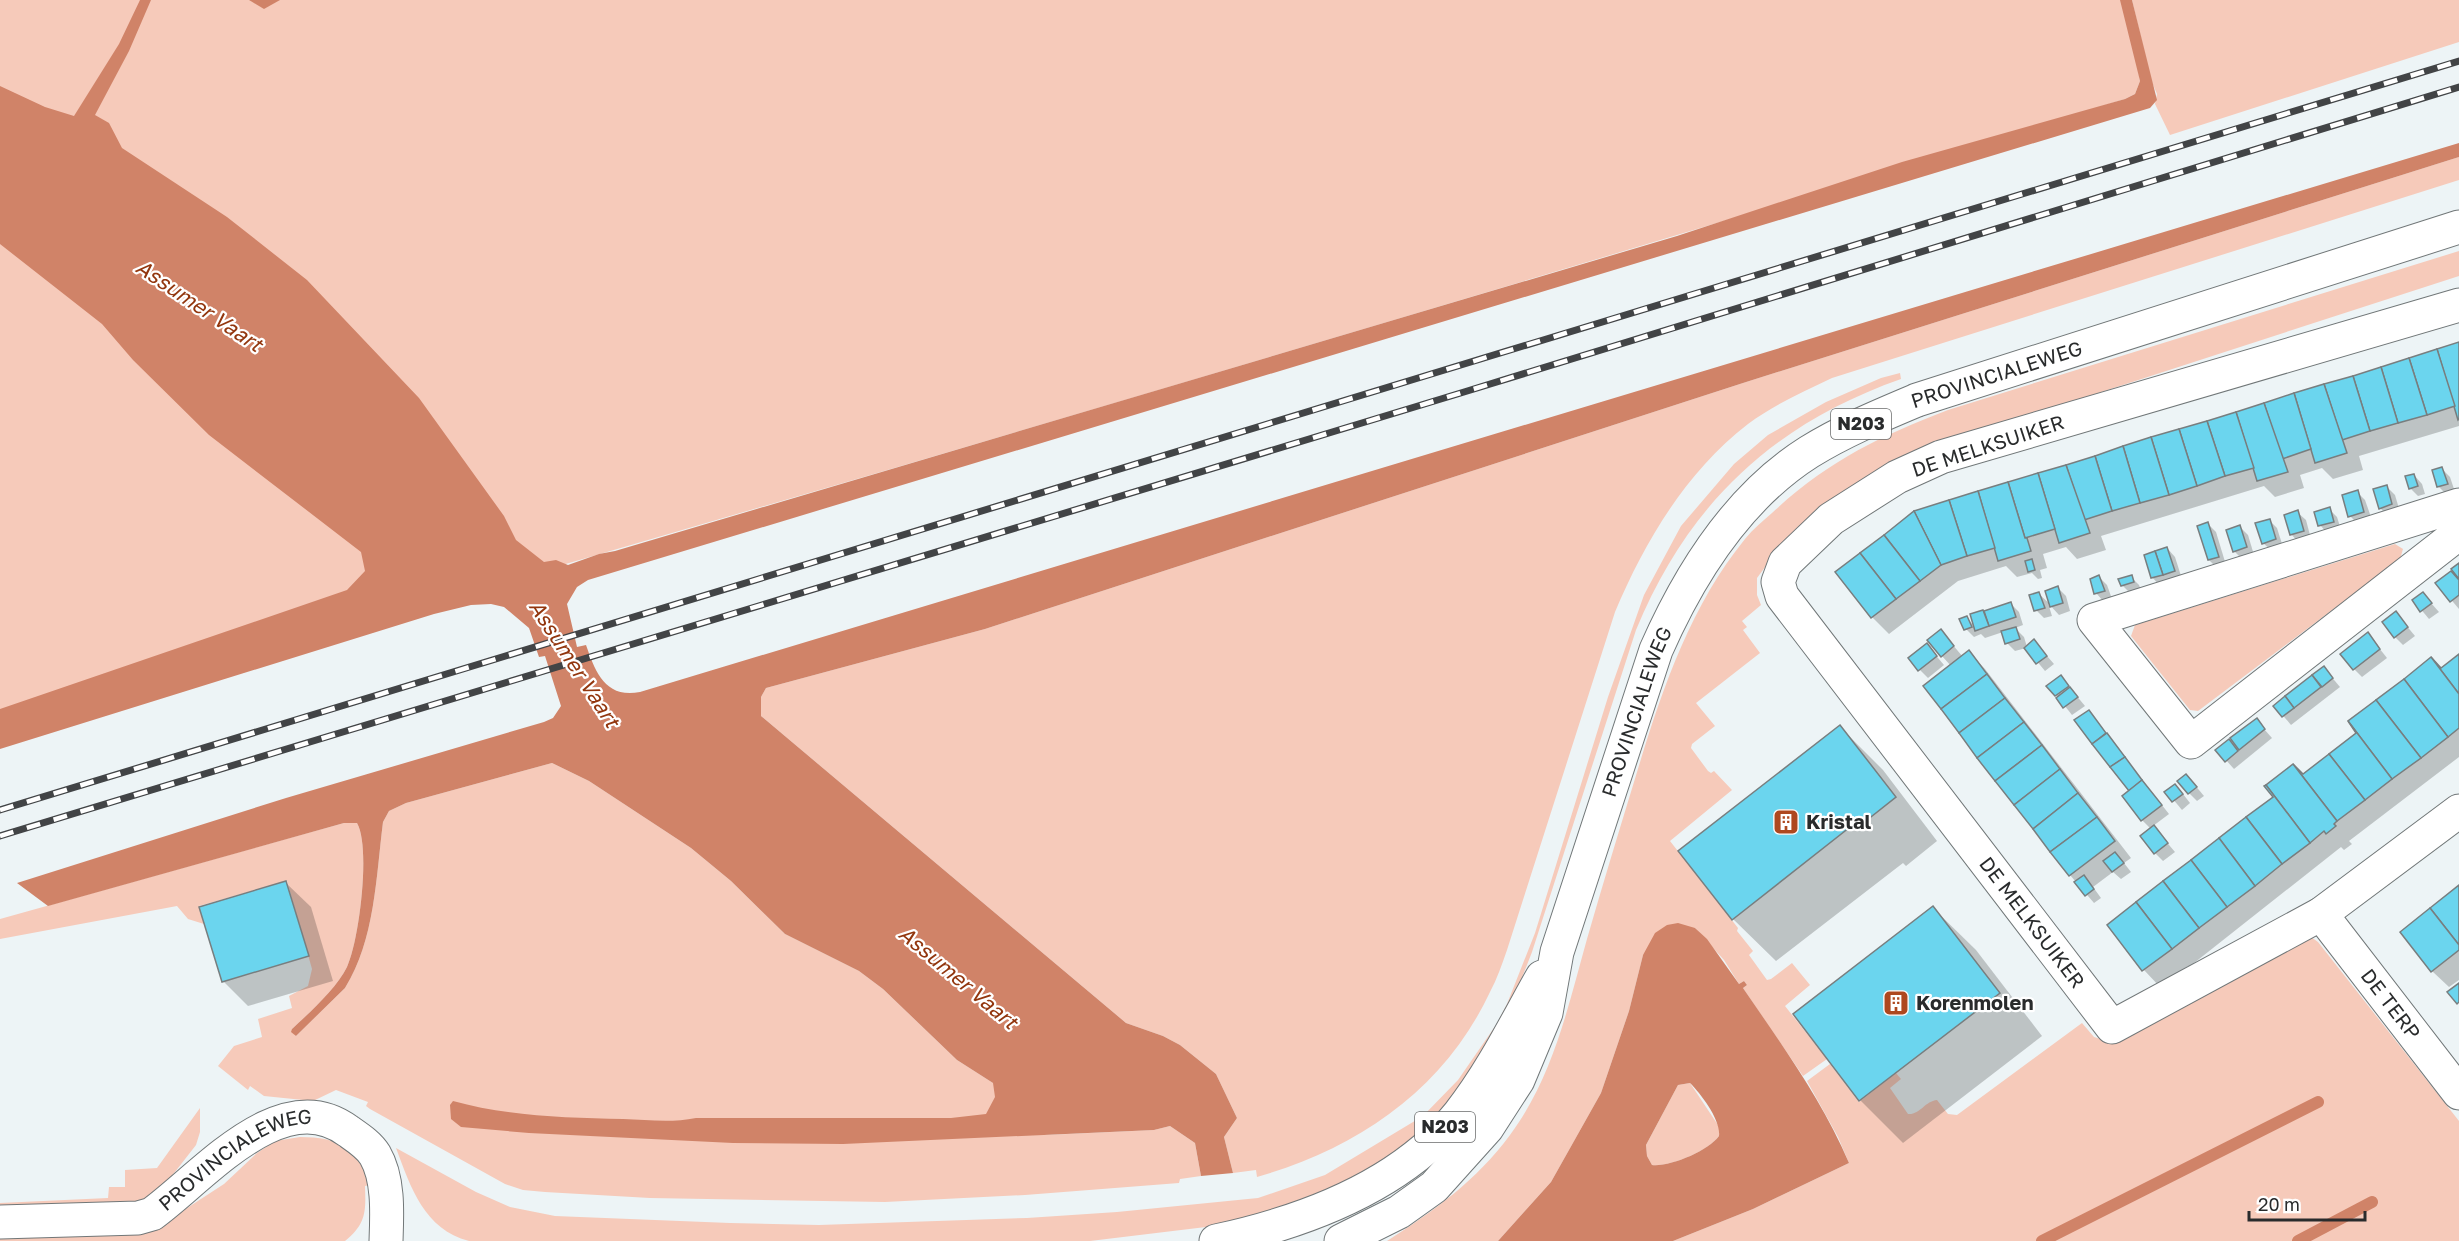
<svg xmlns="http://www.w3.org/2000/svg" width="2459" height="1241" viewBox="0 0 2459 1241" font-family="'Golos Text',sans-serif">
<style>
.green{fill:#f6caba}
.water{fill:#d08368;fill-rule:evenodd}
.shadow{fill:#0003}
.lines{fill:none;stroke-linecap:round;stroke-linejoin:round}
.stream{stroke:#d08368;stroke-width:12}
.building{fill:#6bd5ee;stroke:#787e7f;stroke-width:1.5}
.street-casing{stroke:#717778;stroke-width:35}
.primary-casing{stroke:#717778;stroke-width:35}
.street{stroke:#fff;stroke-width:33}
.primary{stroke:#fff;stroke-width:33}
.rail-casing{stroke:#424446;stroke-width:7}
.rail{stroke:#fff;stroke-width:4.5;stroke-dasharray:14;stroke-linecap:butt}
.labels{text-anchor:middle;stroke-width:4.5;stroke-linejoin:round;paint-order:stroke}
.shield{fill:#fff;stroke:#696b6b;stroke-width:1.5}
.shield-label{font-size:18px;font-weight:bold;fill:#292b2c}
.street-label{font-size:20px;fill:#292b2c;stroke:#fff}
.poi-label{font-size:20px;font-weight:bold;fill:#292b2c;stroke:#fff;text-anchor:start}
.water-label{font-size:21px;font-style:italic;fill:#92360e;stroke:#fff}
</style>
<rect width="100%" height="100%" fill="#edf4f6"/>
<g class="green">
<path d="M0 0H2125L2140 81 2135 94 2125 99C1419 315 710 524 0 727Z"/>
<path d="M2132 0H2459V42L2170 135 2155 104 2157 94 2151 80Z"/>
<path d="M2459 157V180L1832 378C1803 392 1773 405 1748 424 1686 472 1645 541 1615 612L1507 950C1502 964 1497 979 1490 992 1444 1090 1358 1148 1257 1177L1256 1170 1233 1173 1224 1137 1237 1118 1216 1074 1180 1045 1163 1036 1126 1023 761 716V697L766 688 985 629 1743 383Z"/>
<path d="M2459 251V276L1953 440 1780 547 1757 578V595L1761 605 1742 621 1747 627 1743 630 1760 653 1696 703 1715 726 1692 744 1691 748 1708 771 1711 773 1714 771 1732 790 1670 841 1738 928 1737 931 1753 951 1749 955 1767 980 1771 979 1792 963 1810 985 1785 1006 1827 1059 1803 1076 1743 988 1747 985 1744 981 1739 984 1724 960 1695 928 1643 955 1629 1011 1601 1093 1551 1182 1498 1241H1387C1435 1210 1476 1181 1510 1135 1553 1077 1568 1007 1587 939 1602 887 1618 834 1634 782 1660 696 1688 609 1745 539 1753 529 1763 521 1772 513 1826 462 1880 436 1948 410Z"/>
<path d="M1900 373 1901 379C1773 424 1688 504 1636 630L1532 952 1512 1003 1465 1084 1418 1136 1390 1157 1328 1194 1239 1223 1090 1241H469C424 1229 411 1188 396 1148L476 1192 510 1207 555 1216 730 1223 819 1225 1027 1218 1117 1212 1258 1198 1325 1175 1423 1116 1458 1080 1496 1025 1507 1004 1535 933 1608 697 1644 595 1681 526 1734 464 1768 435 1826 402 1881 378Z"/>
<path d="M2395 544 2403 549 2400 559 2198 711 2190 710 2131 636 2135 625Z"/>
<path d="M552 763 589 781 691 848 731 881 785 934 859 971 883 989 957 1060 993 1083 1046 1135 1154 1130 1170 1126 1195 1143 1201 1176 1180 1179 1179 1183 1025 1195 885 1202 650 1198 545 1192 523 1190 505 1184 370 1109 366 1106 368 1102 336 1090 313 1101 264 1096 250 1086 248 1090 218 1066 234 1046 262 1037 258 1019 292 1008 289 996 308 986 312 969 287 881 199 906 204 924 188 919 177 906 0 939V919L344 823H357C371 847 359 942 347 967 337 988 309 1013 292 1029L296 1036 345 988C375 940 376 877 383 822L389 811 406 803Z"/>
<path d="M2311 937 2318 942 2459 1121V1241H1673L1753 1209 1849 1163 1838 1137 1807 1081 1830 1064 1859 1102 1896 1073 1901 1079 1890 1088 1908 1114C1920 1115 1925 1101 1937 1100L1948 1114 1957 1115 2082 1023 2094 1037 2107 1041Z"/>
<path d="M1690 1083 1720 1128 1719 1136C1708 1151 1670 1167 1652 1165L1647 1156 1646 1145 1678 1085Z"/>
<path d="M200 1108V1132L196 1145 164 1186 141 1203 0 1210V1203L108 1198 109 1187H125V1170L157 1168Z"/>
<path d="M300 1137C339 1137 358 1148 370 1185L365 1186C366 1212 366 1224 345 1241H0V1231L161 1225 224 1184 257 1153 275 1141Z"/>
</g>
<g class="water">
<path d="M140 0H151L129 51 95 115 109 123 122 148 227 217 307 280 419 398 504 516 516 540 544 562 556 560 568 565 599 554 615 551 1677 236 1902 162 2125 99 2135 94 2140 81 2120 0H2132L2157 100 2150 108 588 580 577 587 567 604 577 647 586 645C595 671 605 699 640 692L2459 143V157L1743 383 985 629 766 688 761 697V716L1126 1023 1163 1036 1180 1045 1216 1074 1237 1118 1224 1137 1233 1173 1201 1176 1195 1143 1170 1126 1154 1130 843 1144 733 1143 529 1133 461 1127 451 1119 450 1105 453 1101C507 1116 566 1118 623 1119 648 1120 672 1123 696 1118H951L986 1114 995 1097 993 1083 957 1060 883 989 859 971 785 934 731 881 691 848 589 781 552 763 406 803 389 811 383 822C376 877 375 940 345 988L296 1036 291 1032 292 1029C309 1013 337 988 347 967 359 942 371 847 357 823H344L48 906 17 883 286 798 544 722 553 718 561 706 545 656 539 657 529 628 504 607 491 604 471 605 434 614 0 749V709L347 590 365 571 361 552 209 435 133 360 102 324 0 244V86L45 107 74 116 119 44Z"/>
<path d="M249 0H280L264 9Z"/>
<path d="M1678 923 1695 928 1707 939 1739 984 1744 981 1747 985 1743 988C1782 1045 1822 1100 1849 1163L1753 1209 1673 1241H1498L1551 1182 1601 1093 1629 1011 1643 955 1655 933 1667 925ZM1690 1083C1701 1094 1721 1120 1719 1136 1708 1151 1670 1167 1652 1165L1647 1156 1646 1145 1678 1085Z"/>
</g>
<g class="shadow">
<path d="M2459 344V426L2359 456 2363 470 2333 479 2322 468 2300 475 2304 488 2275 497 2264 486 2101 536 2106 550 2077 559 2066 547 2043 554 2047 568 2040 570 2042 578 2038 579 2032 573 2017 577 2006 566 1958 581 1889 634 1872 617 1837 572Z"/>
<path d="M2442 469 2450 477 2455 492 2446 494 2438 486Z"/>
<path d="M2414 475 2422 484 2425 494 2418 496 2410 488Z"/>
<path d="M2386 486 2395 495 2400 512 2388 516 2380 508Z"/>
<path d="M2357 492 2365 500 2372 520 2358 524 2350 516Z"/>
<path d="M2329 509 2337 517 2341 530 2328 534 2320 525Z"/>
<path d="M2297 512 2306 520 2311 539 2299 543 2291 534Z"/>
<path d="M2269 520 2277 528 2283 547 2272 551 2263 543Z"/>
<path d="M2208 524 2216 532 2226 565 2217 568 2209 560Z"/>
<path d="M2240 527 2248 535 2254 555 2242 559 2234 551Z"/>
<path d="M2167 548 2175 557 2182 579 2160 586 2152 577Z"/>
<path d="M2459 565V609L2437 583Z"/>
<path d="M2099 577 2107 585 2112 599 2104 602 2096 593Z"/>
<path d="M2131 577 2139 585 2141 590 2130 593 2122 585Z"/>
<path d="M2058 588 2066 596 2070 611 2059 615 2048 603 2052 616 2044 618 2036 610 2039 594 2051 605Z"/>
<path d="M2423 594 2439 612 2429 619 2414 601Z"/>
<path d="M2011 604 2019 612 2023 625 2015 628 2024 637 2027 647 2034 641 2054 664 2045 671 2026 648 2015 651 2007 643 2003 632 1985 638 1981 634 1974 637 1966 629V617L1975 627 1972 615Z"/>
<path d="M2396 613 2415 636 2403 645 2395 637Z"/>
<path d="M1941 631 1963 657 1969 652 1985 669 2131 858 2124 863 2131 872 2121 879 2113 872 2093 887 2101 898 2094 903 2070 875 1925 686 1951 666 1942 656Z"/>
<path d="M2368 634 2387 658 2362 677 2354 669Z"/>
<path d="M1927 645 1944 665 1928 678 1920 670Z"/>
<path d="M2459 656V757L2349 841 2352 844 2344 850 2341 847 2189 967 2188 966 2160 987 2144 970 2109 925Z"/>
<path d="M2324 668 2340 687 2291 725 2275 706Z"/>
<path d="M2061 677 2085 706 2072 715 2049 686Z"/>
<path d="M2088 712 2169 814 2153 826 2175 852 2163 861 2155 853 2151 829 2142 820 2131 791 2076 721Z"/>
<path d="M2256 720 2272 738 2234 769 2217 750Z"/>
<path d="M1840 727 1883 770 1937 841 1906 866 1903 863 1776 961 1733 919Z"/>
<path d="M2194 784 2204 796 2197 801 2189 793Z"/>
<path d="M2167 792 2183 794 2190 803 2182 810Z"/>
<path d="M286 883 311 907 333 981 248 1006 223 981Z"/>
<path d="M2459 887V980L2449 987 2432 971Z"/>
<path d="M1933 908 1976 950 2042 1036 1903 1143 1860 1100Z"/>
</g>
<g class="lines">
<g class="stream">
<path d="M2042 1241 2318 1102"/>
<path d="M2298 1241 2372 1202"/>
</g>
</g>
<g class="building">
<path d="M2459 342V419L2458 420 2437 349Z"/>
<path d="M2437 349 2455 406 2427 415 2409 358Z"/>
<path d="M2409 358 2427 415 2398 423 2381 367Z"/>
<path d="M2381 367 2398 423 2370 431 2353 376Z"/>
<path d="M2353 376 2370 431 2342 440 2324 384Z"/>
<path d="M2324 384 2347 453 2315 463 2294 393Z"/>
<path d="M2294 393 2311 449 2282 459 2264 403Z"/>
<path d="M2264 403 2288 472 2257 481 2236 412Z"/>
<path d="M2236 412 2254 468 2225 476 2207 421Z"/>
<path d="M2207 421 2225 476 2197 486 2179 429Z"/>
<path d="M2179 429 2197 486 2169 495 2151 437Z"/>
<path d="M2151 437 2169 495 2140 503 2123 446Z"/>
<path d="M2123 446 2140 503 2112 511 2095 456Z"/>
<path d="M2095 456 2112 511 2084 520 2066 465Z"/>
<path d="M2066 465 2090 533 2059 543 2038 473Z"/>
<path d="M2442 467 2448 484 2437 487 2432 470Z"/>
<path d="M2038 473 2055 529 2025 538 2008 482Z"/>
<path d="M2414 474 2418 486 2409 489 2405 476Z"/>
<path d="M2008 482 2025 538H2027L2031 551 1998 561 1978 491Z"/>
<path d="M2387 485 2392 504 2379 509 2373 489Z"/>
<path d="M2358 490 2364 512 2348 517 2342 495Z"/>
<path d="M1978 491 1995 548 1967 556 1949 500Z"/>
<path d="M1949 500 1967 556 1941 565 1914 511Z"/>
<path d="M2330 507 2334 522 2318 526 2314 512Z"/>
<path d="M2298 510 2304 531 2290 535 2284 515Z"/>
<path d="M1914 511 1941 565 1920 581 1884 535Z"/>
<path d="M2270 519 2276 539 2262 544 2255 523Z"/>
<path d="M2208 522 2219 557 2208 560 2197 526Z"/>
<path d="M2240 525 2247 547 2233 552 2226 530Z"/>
<path d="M1884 535 1920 581 1896 599 1860 553Z"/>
<path d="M2167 547 2175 571 2163 575 2155 551Z"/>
<path d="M2155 551 2163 575 2151 578 2144 555Z"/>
<path d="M1860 553 1896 599 1871 618 1835 572Z"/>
<path d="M2032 559 2035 570 2028 572 2025 561Z"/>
<path d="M2459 563V579L2451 569Z"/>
<path d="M2451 571 2459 580V595L2450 602 2435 583Z"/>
<path d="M2099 575 2105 591 2094 594 2090 579Z"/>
<path d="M2132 575 2134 582 2121 586 2118 579Z"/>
<path d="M2058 586 2063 603 2050 607 2045 591Z"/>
<path d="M2039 592 2045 608 2034 611 2029 595Z"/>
<path d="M2423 592 2432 603 2420 612 2412 600Z"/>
<path d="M2011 602 2016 617 1989 626 1984 611Z"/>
<path d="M1983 610 1989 626 1975 631 1970 614Z"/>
<path d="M2396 611 2408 627 2394 638 2382 622Z"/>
<path d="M1967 616 1972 627 1964 630 1959 619Z"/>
<path d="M2016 627 2020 639 2005 644 2001 631Z"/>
<path d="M1941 629 1954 646 1941 657 1927 640Z"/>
<path d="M2368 632 2380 649 2353 670 2340 654Z"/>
<path d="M2034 639 2047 656 2036 664 2024 648Z"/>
<path d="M1927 643 1937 656 1918 671 1908 658Z"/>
<path d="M1969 650 1987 674 1941 709 1923 686Z"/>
<path d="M2459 654V694L2431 657 2441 668Z"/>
<path d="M2431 657 2459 694V728L2448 737 2404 679Z"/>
<path d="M2324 666 2333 678 2322 687 2312 675Z"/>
<path d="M1987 674 2005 698 1959 733 1941 709Z"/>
<path d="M2061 675 2069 686 2055 696 2046 686Z"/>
<path d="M2312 675 2321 687 2294 708 2285 696Z"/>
<path d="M2404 679 2448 737 2421 758 2376 700Z"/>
<path d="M2070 687 2078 697 2063 708 2056 698Z"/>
<path d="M2285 696 2294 708 2282 717 2273 706Z"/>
<path d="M2005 698 2024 722 1977 758 1959 733Z"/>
<path d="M2376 700 2421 758 2392 779 2348 721Z"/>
<path d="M2089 710 2106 733 2092 744 2074 720Z"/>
<path d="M2257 718 2265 729 2239 750 2230 738Z"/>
<path d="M2348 721 2392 779 2365 800 2329 754 2356 733Z"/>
<path d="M2024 722 2042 745 1995 781 1977 758Z"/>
<path d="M1840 725 1896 797 1862 824 1859 820 1732 920 1678 851Z"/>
<path d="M2107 733 2125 757 2110 767 2092 744Z"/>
<path d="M2229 739 2238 751 2225 762 2215 750Z"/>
<path d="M2042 745 2060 769 2014 805 1995 781Z"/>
<path d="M2329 754 2365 800 2337 821 2293 764 2303 774Z"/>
<path d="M2125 757 2142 780 2129 791 2110 767Z"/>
<path d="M2293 764 2337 821 2334 824 2336 826 2326 834 2324 831 2310 843 2266 785Z"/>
<path d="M2060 769 2078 793 2033 829 2014 805Z"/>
<path d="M2186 774 2197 787 2188 794 2177 781Z"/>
<path d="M2142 780 2162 805 2141 821 2122 796Z"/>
<path d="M2175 784 2183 794 2172 802 2164 792Z"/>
<path d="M2266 785 2310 843 2282 864 2246 817 2273 797 2264 786Z"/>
<path d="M2078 793 2097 817 2050 852 2033 829Z"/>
<path d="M2097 817 2115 841 2069 876 2050 852Z"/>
<path d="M2246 817 2282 864 2255 886 2219 838Z"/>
<path d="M2154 825 2168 843 2154 854 2140 836Z"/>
<path d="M2219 838 2255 886 2227 907 2191 860Z"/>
<path d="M2115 852 2124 863 2112 872 2103 861Z"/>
<path d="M2191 860 2227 907 2199 928 2163 881Z"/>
<path d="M2084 875 2094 889 2085 896 2074 882Z"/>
<path d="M286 881 309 956 222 982 199 907Z"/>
<path d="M2163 881 2199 928 2172 949 2136 902Z"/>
<path d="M2459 885V945L2430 908Z"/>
<path d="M2136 902 2172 949 2142 971 2107 925Z"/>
<path d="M1933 906 2000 993 1859 1101 1793 1014Z"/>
<path d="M2430 908 2459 945V950L2431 972 2400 932Z"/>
<path d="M2459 983V1002L2457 1004 2447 992Z"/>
</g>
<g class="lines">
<g class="street-casing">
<g id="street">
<path id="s1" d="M2459 305 1941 457 1897 477 1831 519 1785 563 1778 582 1782 596 2112 1027 2321 914 2459 811"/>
<path d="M2459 505 2094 620 2191 742 2459 533"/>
<path id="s2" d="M2321 914 2459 1093"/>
<path id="s3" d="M0 1222 138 1218 152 1214C202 1178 281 1081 348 1131 358 1138 369 1145 375 1155 389 1179 387 1214 386 1241"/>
</g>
</g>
<g class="primary-casing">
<g id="primary">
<path d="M1216 1241C1304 1222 1401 1186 1459 1114 1492 1072 1516 1023 1542 977"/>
<path id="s4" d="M1341 1241 1399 1212 1434 1187 1487 1128 1518 1080 1546 1013 1557 952 1656 650C1689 575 1738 497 1809 452 1843 431 1879 416 1917 400L2459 227"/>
</g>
</g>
<use href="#street" class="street"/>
<use href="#primary" class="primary"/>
<g class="rail-casing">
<g id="rail">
<path d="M0 810 2459 61"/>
<path d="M0 836 1464 392 2459 87"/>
</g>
</g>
<use href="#rail" class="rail"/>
</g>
<defs>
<g id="building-square" transform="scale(1.35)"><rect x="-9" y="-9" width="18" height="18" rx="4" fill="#ae481f" stroke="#fff"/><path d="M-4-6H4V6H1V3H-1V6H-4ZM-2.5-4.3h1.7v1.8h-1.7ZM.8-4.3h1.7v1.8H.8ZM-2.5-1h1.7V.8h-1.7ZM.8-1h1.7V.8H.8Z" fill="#fff"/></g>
</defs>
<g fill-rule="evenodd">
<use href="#building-square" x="1786" y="822"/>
<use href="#building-square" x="1896" y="1003"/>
</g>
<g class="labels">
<g class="shield">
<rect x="1831" y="409" width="60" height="30" rx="4.5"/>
<rect x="1415" y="1112" width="60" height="30" rx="4.5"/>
</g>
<g class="shield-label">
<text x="1861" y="430">N203</text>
<text x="1445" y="1133">N203</text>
</g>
<g class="street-label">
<text dy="7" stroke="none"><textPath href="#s4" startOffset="1154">PROVINCIALEWEG</textPath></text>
<text transform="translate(1988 446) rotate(-18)" y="7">DE MELKSUIKER</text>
<text dy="7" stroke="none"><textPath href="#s4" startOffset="632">PROVINCIALEWEG</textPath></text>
<text dy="7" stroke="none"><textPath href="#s1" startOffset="1176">DE MELKSUIKER</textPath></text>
<text dy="7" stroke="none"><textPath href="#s2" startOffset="114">DE TERP</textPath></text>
<text dy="7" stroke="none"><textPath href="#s3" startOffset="254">PROVINCIALEWEG</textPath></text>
</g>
<g class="poi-label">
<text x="1806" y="829">Kristal</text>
<text x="1916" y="1010">Korenmolen</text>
</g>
<g class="water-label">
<text transform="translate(199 306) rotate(34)" y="7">Assumer Vaart</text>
<text transform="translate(574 664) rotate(57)" y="7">Assumer Vaart</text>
<text transform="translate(958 978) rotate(40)" y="7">Assumer Vaart</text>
</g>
</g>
<path d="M2249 1211v9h116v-9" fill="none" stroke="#292b2c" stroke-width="3"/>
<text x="2258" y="1211" font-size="18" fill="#292b2c" stroke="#ffffff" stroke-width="4.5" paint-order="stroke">20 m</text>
</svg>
